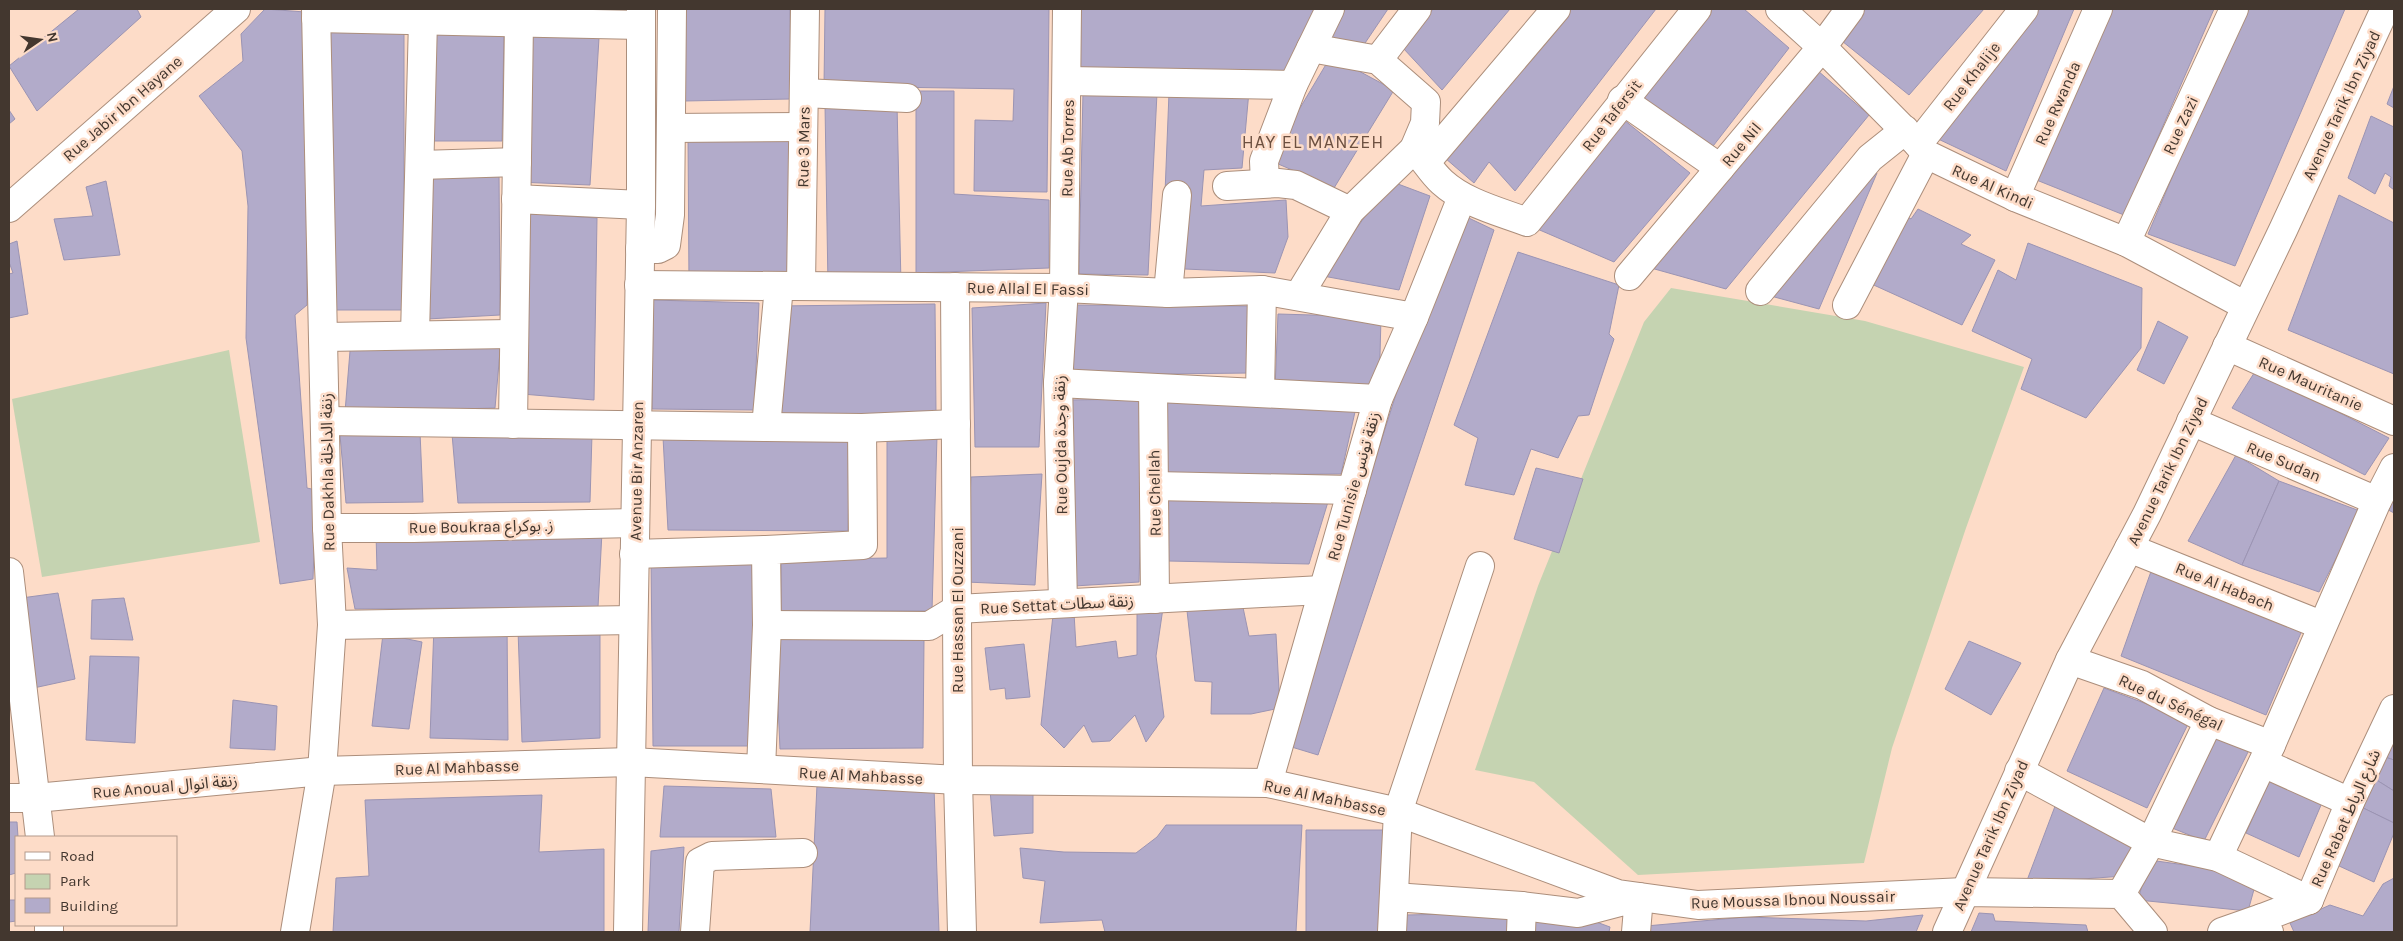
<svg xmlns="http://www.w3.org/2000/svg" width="2403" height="941" viewBox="0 0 2403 941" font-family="Karla,'Noto Sans Arabic',sans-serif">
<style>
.green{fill:#c5d3b1}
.building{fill:#b2abca;stroke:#9b94b3}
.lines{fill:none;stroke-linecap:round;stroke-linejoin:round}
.minor-casing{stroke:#ac8e7b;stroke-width:30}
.minor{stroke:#fff;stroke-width:28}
.labels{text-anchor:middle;stroke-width:5;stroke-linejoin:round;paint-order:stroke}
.street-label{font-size:16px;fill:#43372f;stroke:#fddcc8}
.neighbourhood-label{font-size:18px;letter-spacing:1px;fill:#6c5040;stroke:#fddcc8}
</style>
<rect width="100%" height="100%" fill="#fddcc8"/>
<g class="green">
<path d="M1671 288 1865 321 2024 367 1966 528 1892 748 1864 863 1638 875 1534 782 1475 770 1538 586 1644 322Z"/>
<path d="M229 350 260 542 42 577 12 399Z"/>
</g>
<g class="building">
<path d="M79 9H137L141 17 37 111 9 66Z"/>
<path d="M265 9 305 12 307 305 295 315 307 488 316 490 313 579 280 584 246 338 248 206 242 151 199 96 243 61 241 34Z"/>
<path d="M682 9H790L791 99 684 101Z"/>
<path d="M825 9H1049L1047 192 974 191 975 120 1013 121 1014 89 824 86Z"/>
<path d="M1080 9H1322L1284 74 1080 68Z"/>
<path d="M1340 9H1388L1359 52 1326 34Z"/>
<path d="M1433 9H1510L1442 90 1403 48Z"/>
<path d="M1550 9H1656L1515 191 1489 162 1474 183 1438 152Z"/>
<path d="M1699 9H1744L1789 48 1710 150 1636 96Z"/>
<path d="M1850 9H1984L1909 95 1832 33Z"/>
<path d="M2032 9H2074L2006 171 1936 138Z"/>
<path d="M2102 9H2214L2124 215 2029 177Z"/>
<path d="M2244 9H2345L2235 266 2148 234Z"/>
<path d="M330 24H404V310H333Z"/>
<path d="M428 29 504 31 502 141H424Z"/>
<path d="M523 33 599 38 590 185 517 182Z"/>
<path d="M1331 56 1394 90 1334 188 1269 160Z"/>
<path d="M1810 64 1869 115 1726 289 1651 268Z"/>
<path d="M2394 86V108L2387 104Z"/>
<path d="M916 91H954V194L1049 200V268L916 273Z"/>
<path d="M1249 91 1242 168 1204 170 1201 206 1286 200 1288 237 1275 273 1162 268 1169 93Z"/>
<path d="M1083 92 1157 93 1148 275 1079 274Z"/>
<path d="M897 104 901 284 828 285 825 105Z"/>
<path d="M9 110 15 119 9 124Z"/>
<path d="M1614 112 1690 173 1614 262 1535 228Z"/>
<path d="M2371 116 2394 127V190L2389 186 2391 177 2385 173 2375 194 2348 178Z"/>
<path d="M688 135H793V284H689Z"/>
<path d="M1863 160 1877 173 1819 309 1767 295Z"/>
<path d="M499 170 500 315 427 319V175Z"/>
<path d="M106 181 120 255 64 260 54 219 93 216 86 187Z"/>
<path d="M1390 181 1430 196 1399 290 1323 276Z"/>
<path d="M2339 195 2394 223V374L2288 330Z"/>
<path d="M1889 204 1911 219 1918 209 1971 235 1961 244 1995 260 1962 325 1856 277Z"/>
<path d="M1454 211 1494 230 1318 755 1285 745Z"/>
<path d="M520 213 597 218 594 400 522 394Z"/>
<path d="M17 241 28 314 9 318V274L13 273 9 262V244Z"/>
<path d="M2028 243 2142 288 2141 348 2086 418 2021 389 2032 359 1972 331 1998 270 2016 280Z"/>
<path d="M1518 252 1619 285 1609 334 1614 339 1589 415 1578 416 1558 458 1531 449 1514 495 1465 485 1478 438 1454 425Z"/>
<path d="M653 300 759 303 754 410 652 409Z"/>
<path d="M1046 303 1039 447H975L972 308Z"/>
<path d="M935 304 936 413 774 416 779 306Z"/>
<path d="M1070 305 1250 306V373L1072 375Z"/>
<path d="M1278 314 1381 317 1379 393 1275 390Z"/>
<path d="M2158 321 2188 337 2164 384 2137 370Z"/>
<path d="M351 339 501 340 495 408 345 412Z"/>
<path d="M2256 370 2389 438 2365 475 2232 408Z"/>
<path d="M1144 399 1139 582 1074 586 1065 400Z"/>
<path d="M1164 400 1357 403 1341 474 1167 475Z"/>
<path d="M850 429 848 531 668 530 663 437Z"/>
<path d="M420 432 423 502 346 503 340 435Z"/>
<path d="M452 434H592L590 502 458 503Z"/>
<path d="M887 435 937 436 932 611H781V560L887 558Z"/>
<path d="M2236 455 2279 481 2242 565 2188 541Z"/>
<path d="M1536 468 1583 479 1559 553 1514 539Z"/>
<path d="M1042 474 1035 585 966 582 971 477Z"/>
<path d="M2394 480V513L2379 505Z"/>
<path d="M2279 481 2360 511 2319 592 2242 565Z"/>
<path d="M1331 492 1309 564 1168 561 1166 495Z"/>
<path d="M602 532 598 607 355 609 347 568 377 570 376 534Z"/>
<path d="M754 555 752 746H653L651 558Z"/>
<path d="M2154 563 2303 628 2266 715 2121 656Z"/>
<path d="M58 593 75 679 29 689 14 599Z"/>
<path d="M124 598 133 640 91 639 92 600Z"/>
<path d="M1241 598 1249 636 1276 634 1280 708 1251 714H1211L1212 682 1195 681 1186 602Z"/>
<path d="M1163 608 1156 656 1164 717 1146 742 1135 715 1110 741 1092 742 1084 725 1064 748 1041 725 1053 615 1074 613 1076 647 1116 641 1118 658 1137 655V611Z"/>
<path d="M600 622V738L522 742 518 630Z"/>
<path d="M507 623 508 740 430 738 434 625Z"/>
<path d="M383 634 422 642 409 729 372 726Z"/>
<path d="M775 639H924L923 748 780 749Z"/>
<path d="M1969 641 2021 663 1991 715 1945 689Z"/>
<path d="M1024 644 1030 697 1006 699 1005 688 990 690 985 648Z"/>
<path d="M90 656 139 657 135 743 86 740Z"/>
<path d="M2104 688 2190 720 2147 808 2067 771Z"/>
<path d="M233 700 277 706 275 750 230 748Z"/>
<path d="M2394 718V760L2376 754Z"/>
<path d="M2204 732 2250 748 2204 841 2160 823Z"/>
<path d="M2376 754 2394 760V791L2367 774Z"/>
<path d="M2367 774 2394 791V823L2351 802Z"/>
<path d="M2272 775 2324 798 2299 857 2246 833Z"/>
<path d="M817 785 934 787 939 932H810Z"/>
<path d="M664 786 771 789 776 837H660Z"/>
<path d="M990 790 1033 791V833L994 836Z"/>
<path d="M542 795 539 852 604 849V932H333L336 878 369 876 365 800Z"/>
<path d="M2057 801 2138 842 2124 876 2026 883Z"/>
<path d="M2351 802 2394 823V833L2374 882 2326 860Z"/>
<path d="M9 822H17L18 837 16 873 9 875Z"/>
<path d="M1166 825H1302L1296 932H1105L1102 920 1040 923 1045 881 1023 878 1020 848 1064 852 1136 853 1157 837Z"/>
<path d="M1306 830H1391L1384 932H1306Z"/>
<path d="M684 847 679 932H648L651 851Z"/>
<path d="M2149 860 2258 875 2248 911 2138 900Z"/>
<path d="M2394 878V932H2294L2290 923 2330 905 2363 916 2383 884Z"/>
<path d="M9 900H16V921L9 922Z"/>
<path d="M1529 910 1566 911 1610 927 1609 932H1528Z"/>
<path d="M1509 913V932H1404L1405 915Z"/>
<path d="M1979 913 1993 914 1995 921 2086 925 2088 932H1971Z"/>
<path d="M1923 915 1916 932H1645L1646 926 1746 917 1866 921Z"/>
</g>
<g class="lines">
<g class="minor-casing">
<g id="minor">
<path d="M1780 9 1822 47 1918 144 1926 154 2015 197 2126 242 2246 306"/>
<path d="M316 18 641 25"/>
<path d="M1311 48 1378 60 1426 102 1425 123 1414 149C1425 160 1431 172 1442 182 1465 203 1498 211 1527 222L1697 9"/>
<path d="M1378 60 1417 9"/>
<path d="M1068 81 1293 85"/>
<path d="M804 93 907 98"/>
<path d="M1622 100 1720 168"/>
<path d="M671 128 803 127"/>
<path d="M1918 144 2024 9"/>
<path d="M1427 161 1556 9"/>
<path d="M420 165 517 162"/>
<path d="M1265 183 1264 161 1293 85 1330 9"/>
<path d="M1227 186 1278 183 1296 185 1350 211"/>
<path d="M2015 197 2098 9"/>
<path d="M516 199 641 205"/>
<path d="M9 208 236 9"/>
<path d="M2126 242 2234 9"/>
<path d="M640 249H658L666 245 670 215 672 9"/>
<path d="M1629 276 1822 47 1850 9"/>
<path d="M639 285 1064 288 1168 293 1262 290 1414 317"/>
<path d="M801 286 805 9"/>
<path d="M955 287 958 780 962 932"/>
<path d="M1760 291 1870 158 1905 130"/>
<path d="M1168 293 1177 195"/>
<path d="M1299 295 1350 211 1414 149"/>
<path d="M1847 305 1926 154"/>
<path d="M415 335 423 20"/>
<path d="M324 337 514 334"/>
<path d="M2227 346 2394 421"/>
<path d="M1058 383 1378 399"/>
<path d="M1153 388 1155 599"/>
<path d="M1260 393 1262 290"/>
<path d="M325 421 766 427 862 428 956 424"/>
<path d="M2191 421 2377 501"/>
<path d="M513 424 519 22"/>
<path d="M766 427 779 286"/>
<path d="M1154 486 1352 490"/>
<path d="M327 528H413L635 523"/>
<path d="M2129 548 2321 625"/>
<path d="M634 554 766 550"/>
<path d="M9 572 40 837"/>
<path d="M1063 603 1058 383 1064 288 1067 9"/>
<path d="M332 625 633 620"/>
<path d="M767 625 929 626 957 609 1322 590"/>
<path d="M2070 660 2142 685 2209 721 2271 745"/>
<path d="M2263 763 2350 802"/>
<path d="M761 769 767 625 766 550 863 545 862 428"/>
<path d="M2019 771 2151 842 2218 857 2309 900"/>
<path d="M1268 783 1378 399 1414 317 1462 197"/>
<path d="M9 798H36L322 771 631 762 958 780 1268 783 1398 812 1618 894 1698 905 1964 892 2121 894 2153 932"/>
<path d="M2218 857 2271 745 2377 501 2394 468"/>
<path d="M2121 894 2151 842 2209 721"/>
<path d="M1394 897 1522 906 1578 913 1639 897 1636 932"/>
<path d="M2309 900 2350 802 2394 709"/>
<path d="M49 925V932"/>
<path d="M295 932 322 771 332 625 327 528 316 9"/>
<path d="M628 932 641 205V9"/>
<path d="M695 932 700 862 712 856 803 853"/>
<path d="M1392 932 1398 812 1480 566"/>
<path d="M1521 932 1522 906"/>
<path d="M1947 932 2070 660 2147 514 2283 230 2385 9"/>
<path d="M2222 932 2262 918"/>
<path d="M2269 932 2262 918 2309 900"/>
</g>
</g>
<use href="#minor" class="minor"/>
</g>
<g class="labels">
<g class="street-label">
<text transform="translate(1971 76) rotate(-52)" y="6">Rue Khalije</text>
<text transform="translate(2057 103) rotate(-66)" y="6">Rue Rwanda</text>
<text transform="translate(2341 105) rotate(-65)" y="6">Avenue Tarik Ibn Ziyad</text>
<text transform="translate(122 108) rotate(-41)" y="6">Rue Jabir Ibn Hayane</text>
<text transform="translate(1611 115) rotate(-52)" y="6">Rue Tafersit</text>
<text transform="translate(2180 125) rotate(-65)" y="6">Rue Zazi</text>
<text transform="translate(1741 144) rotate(-50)" y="6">Rue Nil</text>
<text transform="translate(803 147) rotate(-89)" y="6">Rue 3 Mars</text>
<text transform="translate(1067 148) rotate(-89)" y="6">Rue Ab Torres</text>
<text transform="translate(1993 186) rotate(24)" y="6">Rue Al Kindi</text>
<text transform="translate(1028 288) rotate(1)" y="6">Rue Allal El Fassi</text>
<text transform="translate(2311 383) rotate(24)" y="6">Rue Mauritanie</text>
<text transform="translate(1060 445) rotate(-91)" y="6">Rue Oujda زنقة وجدة</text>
<text transform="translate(2284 461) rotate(23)" y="6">Rue Sudan</text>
<text transform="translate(636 471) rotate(-89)" y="6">Avenue Bir Anzaren</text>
<text transform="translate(2167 471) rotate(-64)" y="6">Avenue Tarik Ibn Ziyad</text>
<text transform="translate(327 472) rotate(-91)" y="6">Rue Dakhla زنقة الداخلة</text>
<text transform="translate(1353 486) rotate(-74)" y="6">Rue Tunisie زنقة تونس</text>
<text transform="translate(1154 493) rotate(-91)" y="6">Rue Chellah</text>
<text transform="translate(481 526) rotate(-1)" y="6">Rue Boukraa ز. بوكراع</text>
<text transform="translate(2225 586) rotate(22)" y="6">Rue Al Habach</text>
<text transform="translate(1057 604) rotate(-3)" y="6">Rue Settat زنقة سطات</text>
<text transform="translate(957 610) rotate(-90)" y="6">Rue Hassan El Ouzzani</text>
<text transform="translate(2171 702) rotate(25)" y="6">Rue du Sénégal</text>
<text transform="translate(457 767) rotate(-2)" y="6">Rue Al Mahbasse</text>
<text transform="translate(861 775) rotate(3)" y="6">Rue Al Mahbasse</text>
<text transform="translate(165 786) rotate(-5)" y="6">Rue Anoual زنقة انوال</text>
<text transform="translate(1325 797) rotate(12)" y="6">Rue Al Mahbasse</text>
<text transform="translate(2345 818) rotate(-66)" y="6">Rue Rabat شارع الرباط</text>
<text transform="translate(1990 835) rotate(-66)" y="6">Avenue Tarik Ibn Ziyad</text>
<text transform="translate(1793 899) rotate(-2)" y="6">Rue Moussa Ibnou Noussair</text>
</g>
<g class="neighbourhood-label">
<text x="1313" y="148">HAY EL MANZEH</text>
</g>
</g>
<rect width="2403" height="941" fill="none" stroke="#43372f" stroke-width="20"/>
<rect x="15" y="836" width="162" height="90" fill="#fddcc8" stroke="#b39a8b"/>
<rect x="25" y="852" width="25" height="8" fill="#ffffff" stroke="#b39a8b"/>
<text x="60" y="861" font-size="15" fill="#43372f">Road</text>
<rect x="25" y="874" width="25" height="15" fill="#c5d3b1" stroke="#b39a8b"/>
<text x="60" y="886" font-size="15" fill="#43372f">Park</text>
<rect x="25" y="898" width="25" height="15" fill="#b2abca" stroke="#b39a8b"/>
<text x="60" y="911" font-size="15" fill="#43372f">Building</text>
<g transform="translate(40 40) rotate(77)" stroke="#fddcc8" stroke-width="4" paint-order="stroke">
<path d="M0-4L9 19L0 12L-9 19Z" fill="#43372f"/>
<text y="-8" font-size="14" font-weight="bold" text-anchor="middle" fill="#43372f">N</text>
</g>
</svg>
